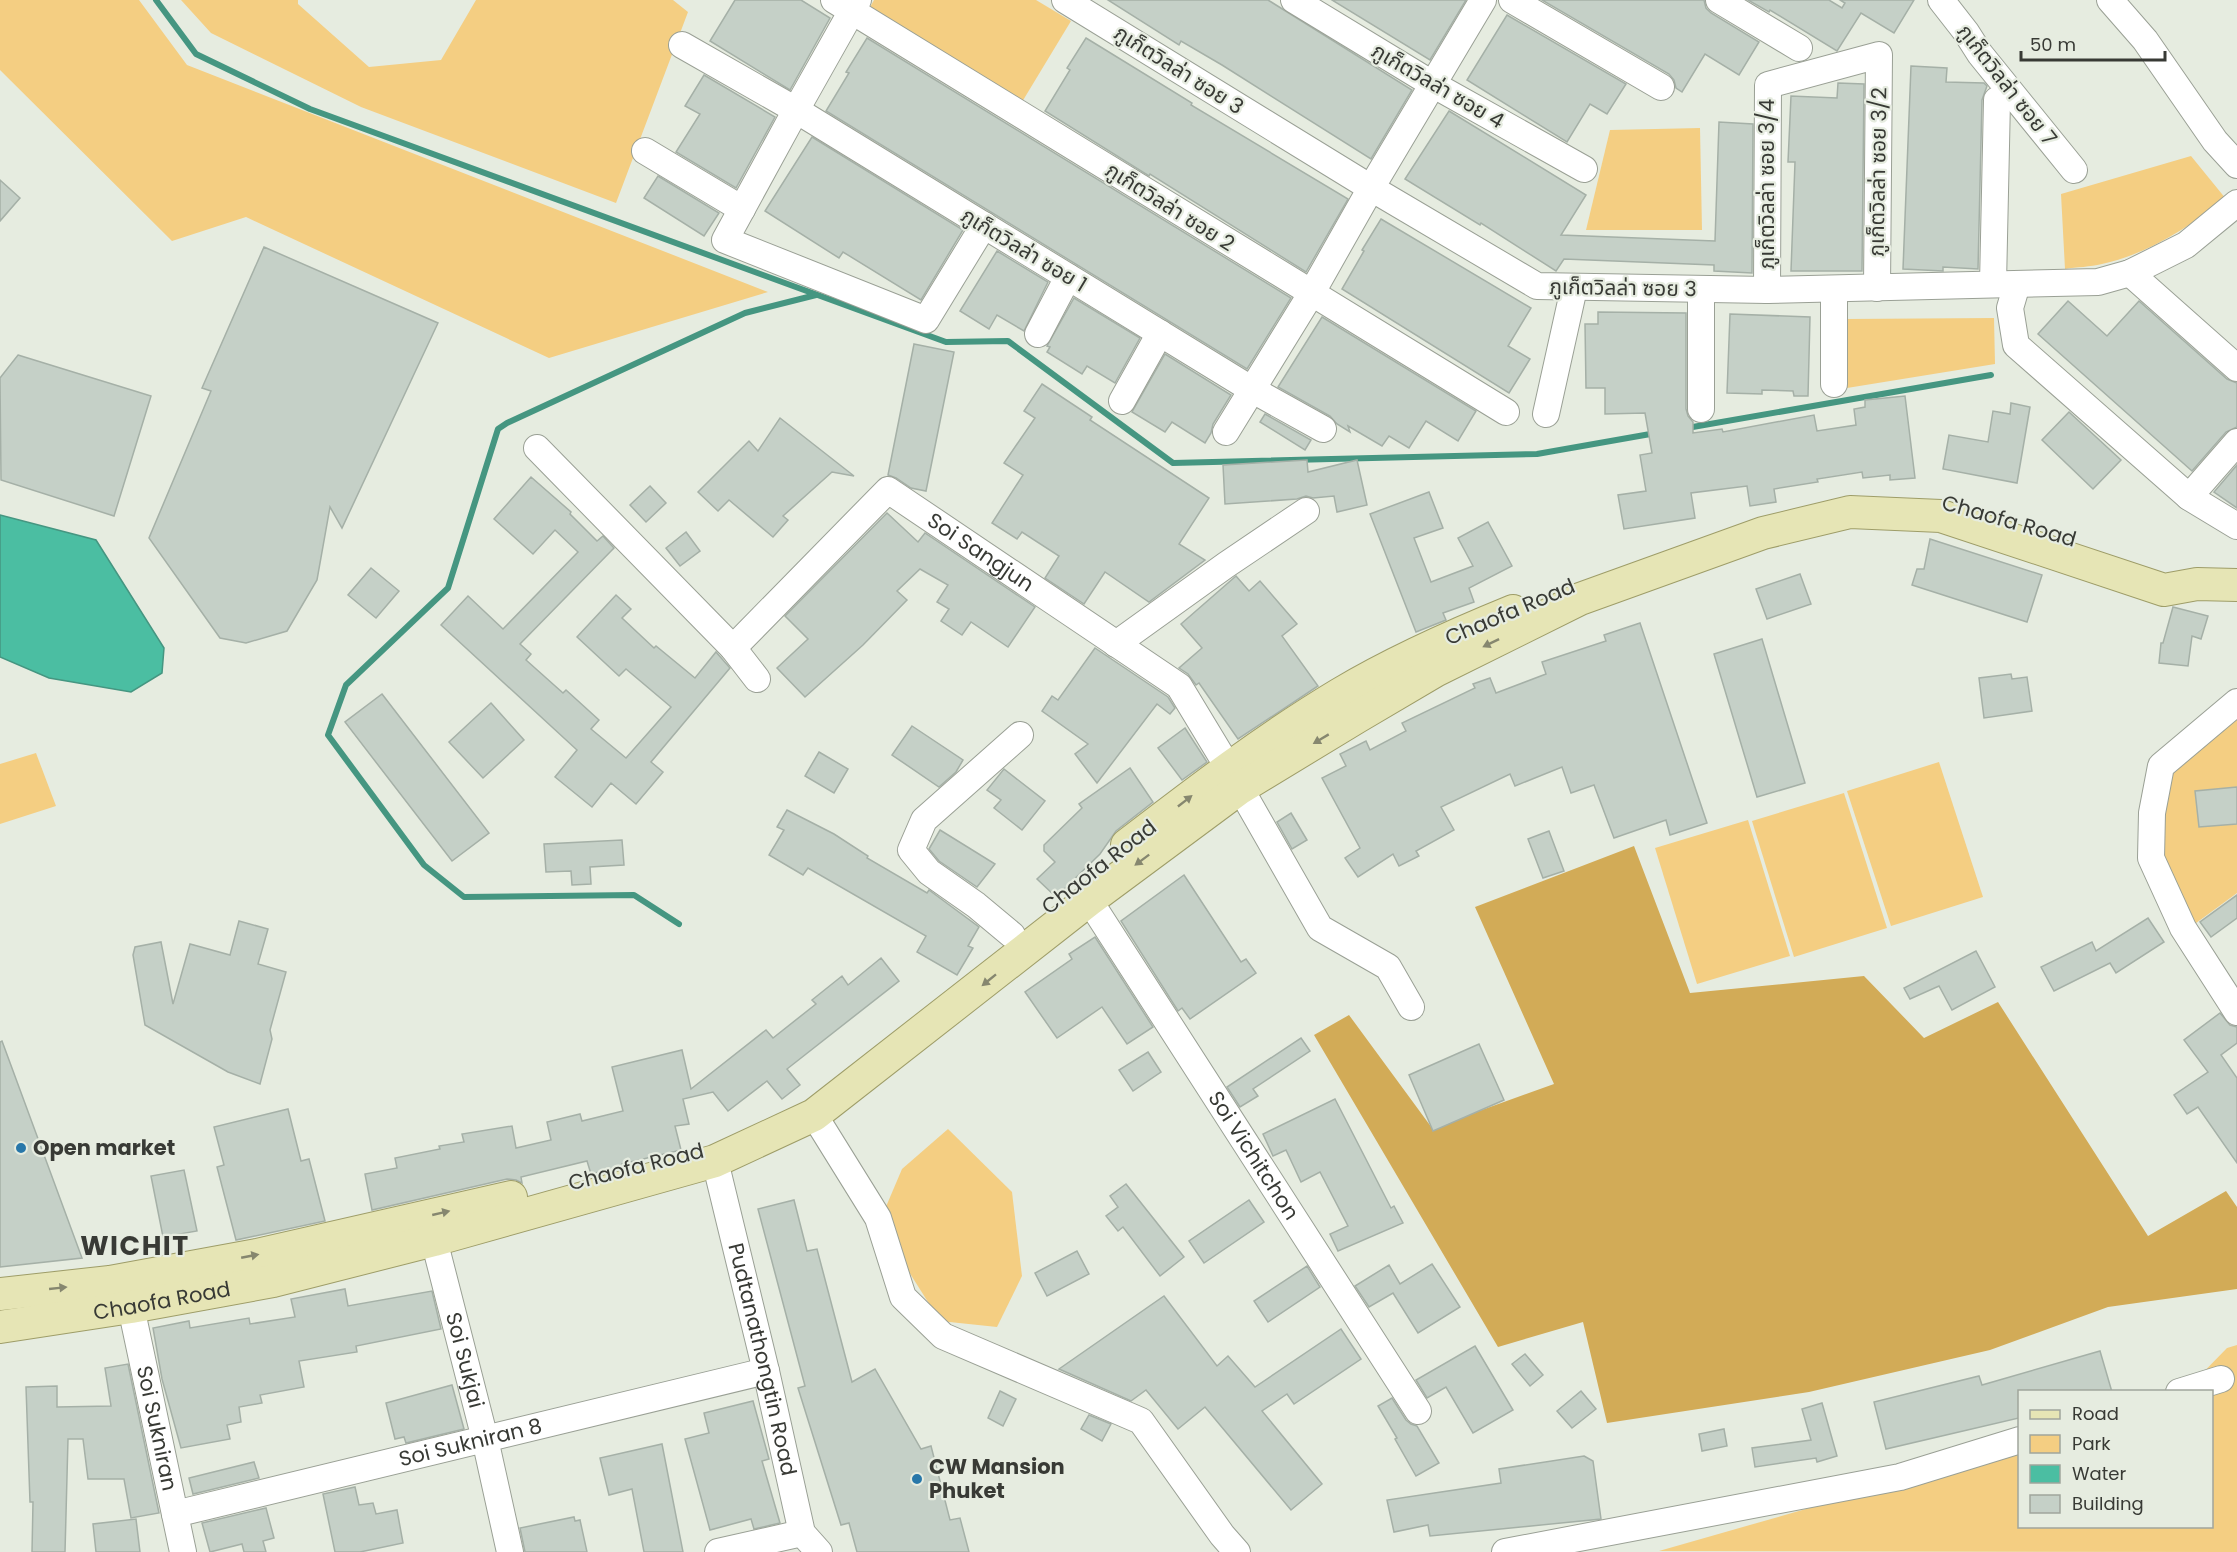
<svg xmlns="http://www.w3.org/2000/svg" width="2237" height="1552" viewBox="0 0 2237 1552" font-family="Poppins,'Noto Sans Thai',sans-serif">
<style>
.green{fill:#f4ce82}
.forest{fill:#d2ab57}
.water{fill:#4bbea2;stroke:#459681;stroke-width:1.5}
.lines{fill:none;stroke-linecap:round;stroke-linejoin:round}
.stream{stroke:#459681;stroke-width:6}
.building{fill:#c5d0c7;stroke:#a5b0a7;stroke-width:1.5}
.minor-casing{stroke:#9aa095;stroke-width:28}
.major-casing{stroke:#9e9d68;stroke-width:34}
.minor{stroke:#fff;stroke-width:26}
.major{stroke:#e6e5b5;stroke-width:32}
.oneway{fill:#86876f}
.poi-dot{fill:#2877a9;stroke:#e6ece0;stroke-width:2}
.labels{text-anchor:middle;stroke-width:4.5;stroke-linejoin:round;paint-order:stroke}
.street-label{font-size:21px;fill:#383a35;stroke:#e6ece0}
.poi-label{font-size:21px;font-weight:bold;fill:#383a35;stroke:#e6ece0;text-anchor:start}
.district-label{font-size:27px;font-weight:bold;letter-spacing:1.5px;fill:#383a35;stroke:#e6ece0}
</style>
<rect width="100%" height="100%" fill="#e6ece0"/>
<g class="green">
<path d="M0 0H139L187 65 768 292 549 358 246 217 172 241 0 70Z"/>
<path d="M181 0H298V4L369 67 441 60 476 0H673L688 12 616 203 361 107 211 33Z"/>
<path d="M874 0H1036L1071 21 1022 102 869 9Z"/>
<path d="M1700 128 1702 230H1586L1610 130Z"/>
<path d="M2191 156 2226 199C2190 226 2146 255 2102 264 2090 267 2077 267 2065 269L2061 194Z"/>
<path d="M1994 318 1995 364 1847 388 1845 319Z"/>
<path d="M2237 719V893L2192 926 2163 853 2165 799 2169 779 2193 749Z"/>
<path d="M36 753 56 806 0 824V764Z"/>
<path d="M1939 762 1983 897 1891 926 1847 791Z"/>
<path d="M1844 793 1887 928 1794 957 1752 821Z"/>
<path d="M1748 820 1790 956 1697 984 1655 848Z"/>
<path d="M948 1129 1012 1192 1022 1276 997 1327 940 1321 897 1253 885 1209 902 1169Z"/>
<path d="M2237 1345V1552L1659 1551 2019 1448 2020 1526H2212V1392L2185 1391 2227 1348Z"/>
</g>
<path class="forest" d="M1634 846 1690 993 1864 976 1924 1038 1998 1002 2148 1236 2226 1191 2237 1207V1289L2108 1307 1990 1350 1809 1392 1607 1423 1583 1322 1498 1347 1314 1035 1349 1015 1432 1128 1554 1084 1475 907Z"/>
<path class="water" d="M0 515 96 540 164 648 162 673 131 692 49 678 0 657Z"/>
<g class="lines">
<g class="stream">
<path d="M156 0 196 54 310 109 946 342 1008 341 1173 463 1537 454 1656 433"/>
<path d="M1687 428 1991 375"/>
<path d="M679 924 634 895 464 897 424 865 328 735 346 685 448 588 498 429 507 423 745 313 816 295"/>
</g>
</g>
<g class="building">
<path d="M735 0H801L830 18 790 90 710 41Z"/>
<path d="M1108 0H1268L1412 90 1371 159 1222 65 1181 41 1179 45Z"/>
<path d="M1332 0H1466L1430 60Z"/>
<path d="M1542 0H1704L1706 8 1711 13 1759 42 1739 75 1705 54 1682 92 1676 88 1674 80 1669 74Z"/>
<path d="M1748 0H1829L1842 8 1845 3 1840 0H1914L1894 33 1861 13 1837 51 1770 10 1769 12Z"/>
<path d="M1507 15 1626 84 1607 114 1590 104 1567 142 1467 80Z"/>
<path d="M867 38 1291 298 1247 369 826 111 849 73 846 72Z"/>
<path d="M1086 38 1192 103 1191 105 1348 199 1306 272 1150 174 1149 176 1045 111 1070 70 1067 68Z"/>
<path d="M1911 66 1947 68 1946 82 1984 83 1987 86 1982 100 1978 269 1943 267V271L1903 269Z"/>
<path d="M704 75 775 117 736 188 676 152 700 114 685 106Z"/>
<path d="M1838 83 1864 84 1862 271H1791L1795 162H1788L1791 96 1837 98Z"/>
<path d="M1449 111 1586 195 1561 235 1715 241 1719 122 1753 124 1752 273 1714 271V265L1564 259 1556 271 1481 223 1480 225 1405 179Z"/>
<path d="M812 137 963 230 921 300 843 252 839 258 765 211Z"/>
<path d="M658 176 719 213 704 236 644 198Z"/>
<path d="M0 180 20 198 0 221Z"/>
<path d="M1381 219 1531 308 1508 346 1530 359 1509 393 1342 289 1364 251 1362 250Z"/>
<path d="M264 247 438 323 342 528 330 507 317 580 287 631 246 643 220 638 149 538 211 391 202 388Z"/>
<path d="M997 251 1048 282 1024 331 997 315 989 329 960 311Z"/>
<path d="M1074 298 1140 338 1115 383 1087 366 1082 374 1047 352 1050 347 1047 346Z"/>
<path d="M2068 301 2107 336 2139 301 2227 379 2237 383V427L2226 432 2192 471 2038 334Z"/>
<path d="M1598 312 1686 313V409L1688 416 1693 422V433L1722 429 1723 432 1814 415 1817 431 1856 425 1854 409 1865 407V400L1905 396 1915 478 1890 480V475L1863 478 1862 472 1817 479 1818 482 1774 489 1776 502 1750 506 1747 486 1691 493 1695 518 1624 529 1618 495 1646 491 1640 455 1652 453 1645 413 1605 414V388H1586L1585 324H1598Z"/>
<path d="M1730 314 1810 317 1808 396H1794L1793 391 1762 390V394L1727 393Z"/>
<path d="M1322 317 1476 411 1458 441 1426 421 1409 448 1389 436 1382 446 1348 426 1350 432 1337 424 1330 416 1278 387Z"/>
<path d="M914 344 954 352 926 491 911 488 896 478 888 475Z"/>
<path d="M1165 354 1231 395 1213 424 1211 433 1205 443 1172 422 1165 432 1132 412Z"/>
<path d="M18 355 151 396 114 516 1 480 0 378Z"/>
<path d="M1042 384 1092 417 1090 420 1209 498 1179 544 1205 560 1149 602 1105 572 1084 604 1045 578 1059 556 1022 532 1017 539 992 523 1023 475 1004 463 1035 418 1024 411Z"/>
<path d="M2011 403 2030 407 2017 483 1943 469 1949 435 1988 442 1993 411 2010 414Z"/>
<path d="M2069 412 2121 460 2093 489 2042 440Z"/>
<path d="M1265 414 1311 440 1305 450 1260 422Z"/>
<path d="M780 418 854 476 832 472 783 516 788 520 773 537 729 500 718 511 698 492 749 441 758 451Z"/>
<path d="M1307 460 1308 472 1357 460 1367 505 1337 512 1334 496 1313 498 1306 496 1297 499 1225 504 1223 465Z"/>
<path d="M2237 465V508L2214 492Z"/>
<path d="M531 477 571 512 570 514 597 541 603 536 614 548 520 644 531 654 526 660 563 693 566 690 599 720 591 729 626 758 671 707 626 669 619 676 577 637 616 595 631 609 622 618 654 648 656 646 695 678 716 652 730 668 651 762 663 772 636 804 611 783 592 807 555 777 577 750 441 625 468 596 503 629 578 552 555 530 533 554 494 519Z"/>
<path d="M650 486 666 503 646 522 630 505Z"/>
<path d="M1429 492 1443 528 1414 538 1431 582 1473 566 1458 538 1488 522 1512 566 1469 588 1474 602 1443 613 1446 620 1416 632 1370 514Z"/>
<path d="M887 513 918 542 925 533 1035 607 1008 647 971 622 962 635 941 621 949 609 937 602 948 585 920 569 897 591 907 600 863 645 805 697 777 668 808 639 785 616Z"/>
<path d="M686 532 700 551 680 566 666 548Z"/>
<path d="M1930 539 2042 575 2027 622 1912 585 1917 569H1924Z"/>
<path d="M371 568 399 591 376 618 348 595Z"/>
<path d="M1800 574 1811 604 1767 619 1756 589Z"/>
<path d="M1236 576 1249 591 1260 581 1297 624 1282 636 1318 686 1238 739 1199 683 1196 685 1188 674 1179 668 1202 648 1181 624Z"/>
<path d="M2173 607 2208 616 2201 639 2192 636 2188 666 2159 663 2161 643H2163Z"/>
<path d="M1640 623 1707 823 1670 835 1666 820 1614 838 1594 785 1571 793 1562 767 1515 786 1510 774 1441 807 1454 830 1416 851 1419 856 1399 866 1393 854 1358 877 1345 858 1360 848 1322 778 1346 766 1340 754 1366 741 1370 750 1406 731 1402 723 1475 688 1473 684 1490 678 1496 693 1546 674 1542 662 1606 641 1604 635Z"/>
<path d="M1762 639 1805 783 1757 797 1714 654Z"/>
<path d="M1095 648 1168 697 1175 708 1170 714 1157 704 1097 783 1075 754 1088 744 1042 711 1052 696 1058 700Z"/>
<path d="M2011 674 2012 679 2027 677 2032 711 1984 718 1979 678Z"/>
<path d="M382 694 489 833 452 861 345 722Z"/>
<path d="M491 703 524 740 483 778 449 742Z"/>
<path d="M912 726 963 760 956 772 939 787 892 755Z"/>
<path d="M1185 728 1207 762 1182 780 1158 748Z"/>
<path d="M819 752 848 769 834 793 805 776Z"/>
<path d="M1130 768 1153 802 1116 831 1100 854 1056 897 1037 879 1055 862 1044 851V845L1082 808 1079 804Z"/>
<path d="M1004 769 1045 801 1022 830 994 808 1001 800 987 790Z"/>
<path d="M2237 787V824L2199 827 2195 791Z"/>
<path d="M787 810 834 834 868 856 867 858 927 893 929 890 979 927 968 946 973 948 957 975 917 952 926 936 808 868 803 875 769 855 784 830 777 827Z"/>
<path d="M1291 813 1307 840 1292 849 1277 822Z"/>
<path d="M940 830 995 864 977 887 939 861 929 849Z"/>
<path d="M1549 831 1564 871 1543 878 1528 839Z"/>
<path d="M622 840 624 865 590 867 591 884 572 885 571 871 546 872 544 844Z"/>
<path d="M1184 875 1241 962 1246 959 1256 973 1190 1019 1182 1008 1178 1011 1121 921Z"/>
<path d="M2237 895V918L2211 937 2200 922Z"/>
<path d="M2148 918 2164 942 2116 973 2110 963 2054 991 2041 967 2092 942 2096 951Z"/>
<path d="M239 921 268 929 258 964 286 972 270 1030 272 1039 260 1084 228 1072 145 1025 133 955 135 947 161 942 173 1004 190 944 230 955Z"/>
<path d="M1095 937 1153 1027 1127 1044 1102 1007 1057 1038 1025 992 1072 959 1069 954Z"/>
<path d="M1976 951 1995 987 1952 1010 1939 986 1910 999 1904 988Z"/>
<path d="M881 958 899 981 787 1069 800 1085 782 1099 767 1081 728 1111 713 1092 683 1099 689 1124 675 1126 681 1150 622 1164 623 1166 591 1174 587 1161 521 1177 522 1183 516 1180 507 1179 372 1210 365 1174 397 1168 395 1158 440 1149 439 1146 464 1142 462 1134 512 1126 516 1148 551 1140 547 1122 580 1114 582 1121 623 1111 612 1067 682 1050 691 1089 766 1030 773 1038 816 1004 812 1000 842 976 848 985Z"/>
<path d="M2220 1013 2230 1025 2237 1027V1043L2221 1055 2237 1078V1163L2198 1107 2187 1114 2174 1095 2208 1072 2184 1040Z"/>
<path d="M1301 1038 1310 1051 1253 1089 1258 1096 1240 1107 1227 1087Z"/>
<path d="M2 1041 82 1258 0 1267V1042Z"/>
<path d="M1479 1044 1504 1100 1433 1131 1409 1075Z"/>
<path d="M1148 1052 1161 1072 1133 1091 1119 1070Z"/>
<path d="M1335 1099 1391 1208 1394 1206 1403 1223 1338 1251 1330 1234 1348 1226 1320 1172 1301 1182 1286 1150 1273 1156 1263 1134Z"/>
<path d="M288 1109 301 1161 309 1159 325 1221 236 1240 217 1167 224 1165 214 1127Z"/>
<path d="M184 1170 197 1231 163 1237 151 1176Z"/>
<path d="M1126 1184 1184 1257 1160 1276 1123 1227 1118 1231 1106 1216 1118 1207 1110 1196Z"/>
<path d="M794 1200 807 1251 817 1249 852 1382 875 1369 921 1449 931 1446 950 1520 960 1518 969 1552H857L849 1523 841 1525 798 1388 805 1386 758 1209Z"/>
<path d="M1249 1200 1264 1222 1204 1263 1189 1241Z"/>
<path d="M1077 1251 1089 1274 1047 1296 1035 1273Z"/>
<path d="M1432 1264 1460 1307 1418 1333 1393 1293 1369 1307 1355 1286 1389 1265 1400 1284Z"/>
<path d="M1307 1266 1320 1287 1268 1322 1254 1301Z"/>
<path d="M345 1289 348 1306 432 1291 441 1329 356 1346 357 1352 299 1361 304 1387 260 1395 262 1403 239 1407 241 1422 227 1425 230 1439 181 1448 162 1379 153 1328 189 1321 190 1328 249 1318 250 1324 295 1317 291 1299Z"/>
<path d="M1164 1296 1217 1366 1228 1356 1255 1387 1341 1329 1361 1359 1294 1404 1287 1394 1262 1411 1322 1484 1291 1510 1205 1407 1178 1429 1146 1390 1131 1401 1059 1369Z"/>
<path d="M1475 1346 1513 1410 1473 1433 1446 1387 1427 1398 1416 1380Z"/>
<path d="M2100 1351 2112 1392H2019V1418L1886 1449 1874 1402 1979 1376 1982 1385Z"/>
<path d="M1525 1354 1543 1375 1530 1386 1512 1364Z"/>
<path d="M128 1364 159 1513 131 1518 124 1479H88L83 1439H68L65 1552H32L33 1502H30L26 1387 57 1386V1407L111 1406 105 1368Z"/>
<path d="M452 1385 464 1429 406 1443 404 1437 395 1439 386 1403Z"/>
<path d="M1000 1391 1016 1399 1003 1426 988 1418Z"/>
<path d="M1581 1391 1596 1409 1572 1428 1557 1411Z"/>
<path d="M1392 1398 1406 1420 1411 1424 1417 1426 1439 1463 1416 1476 1395 1439 1397 1438 1378 1406Z"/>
<path d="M753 1401 769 1459 762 1461 780 1523 754 1529 751 1519 710 1530 685 1439 709 1433 704 1413Z"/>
<path d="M1822 1403 1837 1456 1817 1462 1816 1458 1755 1467 1752 1448 1811 1440 1802 1409Z"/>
<path d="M1089 1415 1111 1424 1102 1441 1081 1429Z"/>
<path d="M1724 1429 1727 1446 1702 1451 1699 1434Z"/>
<path d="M662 1444 683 1552H644L632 1489 609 1495 600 1458Z"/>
<path d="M1584 1456 1593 1461 1601 1519 1430 1536 1428 1525 1394 1532 1387 1500 1501 1483 1499 1469Z"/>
<path d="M254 1462 259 1478 193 1494 189 1478Z"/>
<path d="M355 1487 359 1505 373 1503 376 1514 397 1510 403 1543 360 1552H335L323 1494Z"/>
<path d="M266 1508 274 1538 263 1541 266 1552H244L242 1544 210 1552 202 1523Z"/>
<path d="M574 1517 575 1521 580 1520 587 1552H525L520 1528Z"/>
<path d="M136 1519 140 1552H96L93 1524Z"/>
</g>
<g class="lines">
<g class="minor-casing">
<g id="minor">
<path d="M834 0 1506 412"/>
<path d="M858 0 796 110 725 240 926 320 984 225"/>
<path d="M1065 0 1371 188 1537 286 1767 290 2098 282 2130 273 2186 245 2237 203"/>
<path d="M1294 0 1434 85 1584 169"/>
<path d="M1512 0 1661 87"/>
<path d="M1719 0 1799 48"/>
<path d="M1941 0 1966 32 1980 54 2074 170"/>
<path d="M2110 0 2145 40 2215 141 2237 165"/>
<path d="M682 45 796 110 1251 389 1323 429"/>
<path d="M645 151 742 209"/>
<path d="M2130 273 2237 368"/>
<path d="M1993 284 1997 100"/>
<path d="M2017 284 2010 308 2016 345 2189 497 2237 526"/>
<path d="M1767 290 1768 85 1879 55 1877 288"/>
<path d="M1038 334 1068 277"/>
<path d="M1834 384V289"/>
<path d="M1122 401 1160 333"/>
<path d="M1701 409V289"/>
<path d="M1546 414 1574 288"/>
<path d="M1226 432 1311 294 1371 188 1483 0"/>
<path d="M537 448 733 648 757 679"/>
<path d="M2189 497 2237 442"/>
<path d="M1116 644 1226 565 1306 511"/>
<path id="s1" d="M733 648 888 490 1179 686 1228 767"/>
<path d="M2237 702 2161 766 2152 813 2151 858 2183 928 2237 1012"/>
<path d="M1240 788 1320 928 1388 967 1411 1007"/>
<path id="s2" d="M1089 900 1418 1411"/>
<path d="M1012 935 976 905 929 872 911 850 924 820 1020 735"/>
<path d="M814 1115 878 1218 903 1297 943 1336 1141 1421 1222 1535 1237 1552"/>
<path id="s3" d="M715 1161 766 1371 802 1533 819 1552"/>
<path id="s4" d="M434 1240 485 1439 510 1552"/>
<path id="s5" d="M131 1307 183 1552"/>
<path d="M2179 1392 2221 1379"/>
<path id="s6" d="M175 1514 766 1371"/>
<path d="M718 1552 802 1533"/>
<path d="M1505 1552 1900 1477 2020 1440"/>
</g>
</g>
<g class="major-casing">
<g id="major">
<path d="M1127 845C1196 792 1265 739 1340 694 1395 661 1454 635 1513 611"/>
<path d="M0 1294 110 1282 257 1255 511 1197"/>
<path id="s7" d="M0 1327 131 1307 273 1281 434 1240 715 1161 814 1115 1089 900 1240 788 1357 717 1435 671 1580 599 1763 533 1850 512 1941 516 2164 590 2197 584 2237 585"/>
</g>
</g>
<use href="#minor" class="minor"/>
<use href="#major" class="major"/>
</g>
<defs><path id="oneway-solid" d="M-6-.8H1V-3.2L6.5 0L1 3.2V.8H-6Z" transform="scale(1.5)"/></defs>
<g class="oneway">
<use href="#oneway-solid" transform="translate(1491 643) rotate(154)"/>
<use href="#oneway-solid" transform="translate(1321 739) rotate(149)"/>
<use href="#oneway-solid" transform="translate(1185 801) rotate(-38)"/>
<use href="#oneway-solid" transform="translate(1142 860) rotate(143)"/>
<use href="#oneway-solid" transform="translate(989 980) rotate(141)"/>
<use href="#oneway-solid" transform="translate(441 1213) rotate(-13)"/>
<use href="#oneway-solid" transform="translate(250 1256) rotate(-11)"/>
<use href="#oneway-solid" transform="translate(58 1288) rotate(-6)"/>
</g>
<g class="poi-dot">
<circle cx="21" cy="1148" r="6"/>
<circle cx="917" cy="1479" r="6"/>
</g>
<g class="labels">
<g class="street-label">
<text transform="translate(1179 70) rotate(32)" y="7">ภูเก็ตวิลล่า ซอย 3</text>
<text transform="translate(2007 85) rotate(52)" y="7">ภูเก็ตวิลล่า ซอย 7</text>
<text transform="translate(1438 86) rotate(30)" y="7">ภูเก็ตวิลล่า ซอย 4</text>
<text transform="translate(1878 172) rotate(-89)" y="7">ภูเก็ตวิลล่า ซอย 3/2</text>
<text transform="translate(1767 184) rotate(-90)" y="7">ภูเก็ตวิลล่า ซอย 3/4</text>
<text transform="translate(1170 207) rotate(32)" y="7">ภูเก็ตวิลล่า ซอย 2</text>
<text transform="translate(1024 250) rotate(31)" y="7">ภูเก็ตวิลล่า ซอย 1</text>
<text transform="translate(1623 288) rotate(1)" y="7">ภูเก็ตวิลล่า ซอย 3</text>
<text transform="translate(2009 521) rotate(16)" y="7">Chaofa Road</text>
<text dy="7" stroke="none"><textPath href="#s1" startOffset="333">Soi Sangjun</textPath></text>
<text transform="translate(1510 612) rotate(-23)" y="7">Chaofa Road</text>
<text transform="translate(1099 867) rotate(-38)" y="7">Chaofa Road</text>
<text dy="7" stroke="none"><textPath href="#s2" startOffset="304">Soi Vichitchon</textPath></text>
<text transform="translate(636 1167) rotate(-14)" y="7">Chaofa Road</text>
<text dy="7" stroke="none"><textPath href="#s7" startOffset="164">Chaofa Road</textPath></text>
<text dy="7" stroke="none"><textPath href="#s3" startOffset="204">Pudtanathongtin Road</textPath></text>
<text dy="7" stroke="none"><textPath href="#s4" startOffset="124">Soi Sukjai</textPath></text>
<text dy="7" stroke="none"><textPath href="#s5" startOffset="124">Soi Sukniran</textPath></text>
<text dy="7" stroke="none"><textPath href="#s6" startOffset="304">Soi Sukniran 8</textPath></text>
</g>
<g class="poi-label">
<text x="33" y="1155">Open market</text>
<text x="929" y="1474">CW Mansion<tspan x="929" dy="24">Phuket</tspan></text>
</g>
<g class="district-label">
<text x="135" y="1255">WICHIT</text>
</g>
</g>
<rect x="2018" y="1390" width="195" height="138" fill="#e6ece0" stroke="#a0a59c" stroke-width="1.5"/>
<rect x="2030" y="1410" width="30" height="9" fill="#e6e5b5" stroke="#a0a59c" stroke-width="1.5"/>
<text x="2072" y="1420" font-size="18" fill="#383a35">Road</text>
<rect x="2030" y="1435" width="30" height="18" fill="#f4ce82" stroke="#a0a59c" stroke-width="1.5"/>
<text x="2072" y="1450" font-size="18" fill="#383a35">Park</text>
<rect x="2030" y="1465" width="30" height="18" fill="#4bbea2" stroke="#a0a59c" stroke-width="1.5"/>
<text x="2072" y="1480" font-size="18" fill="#383a35">Water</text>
<rect x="2030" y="1495" width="30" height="18" fill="#c5d0c7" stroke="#a0a59c" stroke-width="1.5"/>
<text x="2072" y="1510" font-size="18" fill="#383a35">Building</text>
<path d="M2021 51v9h144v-9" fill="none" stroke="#383a35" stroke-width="3"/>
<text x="2030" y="51" font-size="18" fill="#383a35" stroke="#e6ece0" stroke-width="4.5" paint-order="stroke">50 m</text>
</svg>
